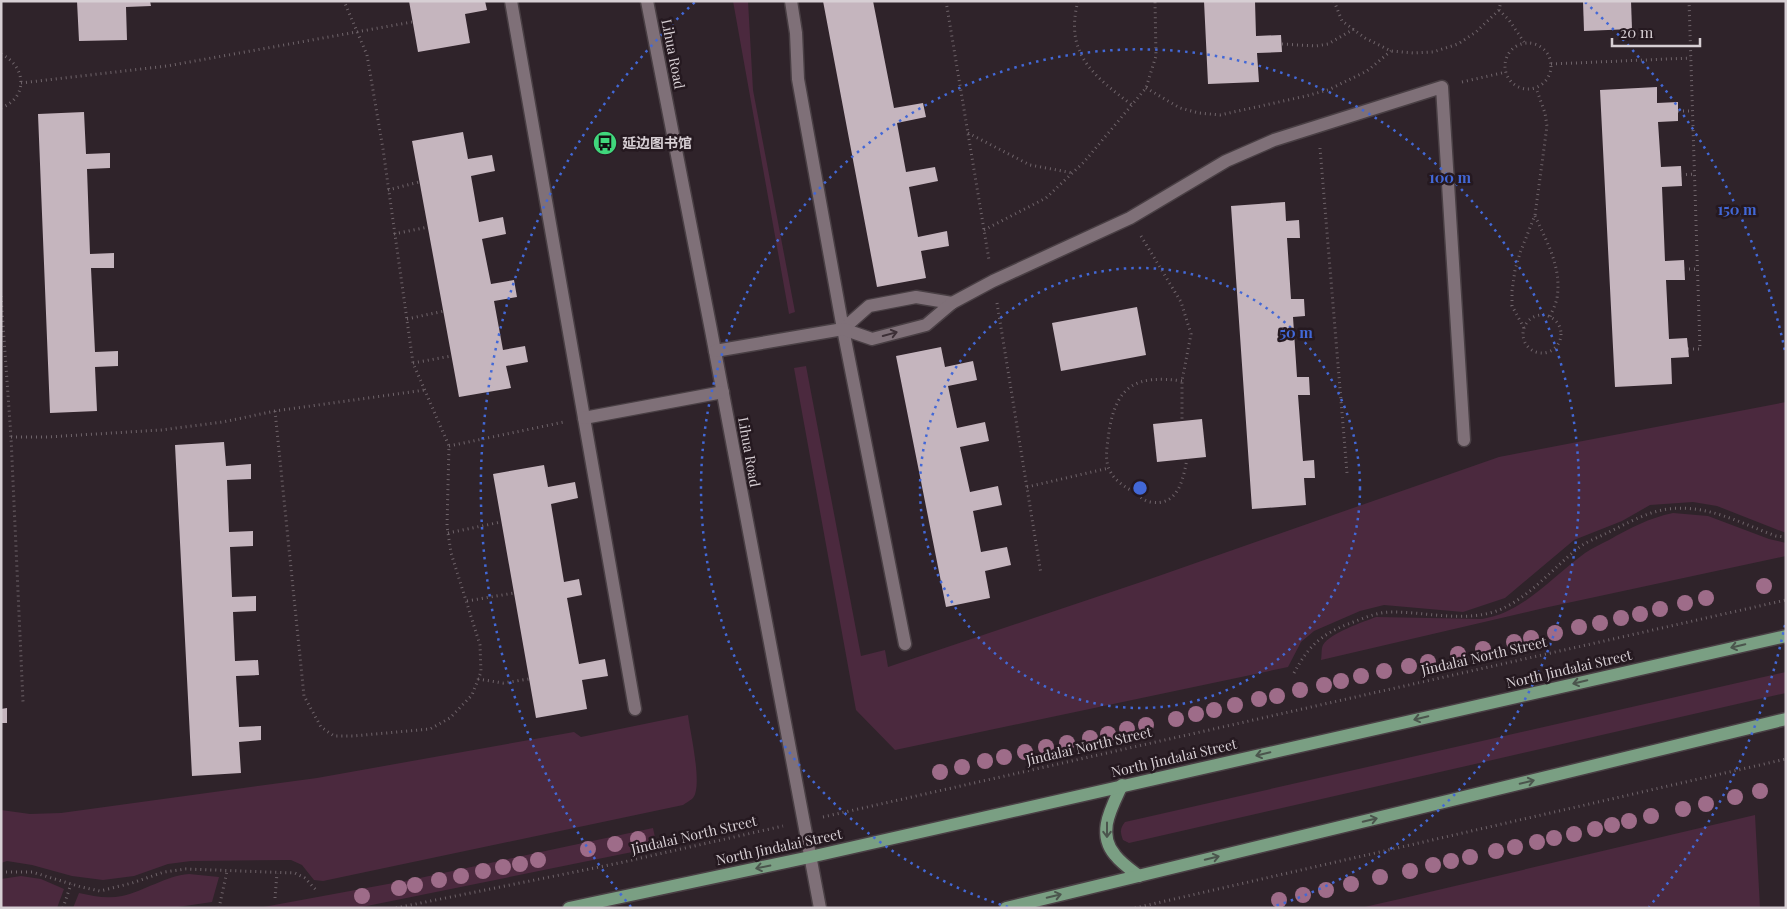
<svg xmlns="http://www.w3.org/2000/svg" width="1787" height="909" viewBox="0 0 1787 909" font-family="'Playfair Display','Noto Sans SC',serif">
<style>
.green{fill:#4b293e}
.building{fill:#c5b5be}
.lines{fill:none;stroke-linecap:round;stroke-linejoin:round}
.minor-casing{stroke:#493f44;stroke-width:15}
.major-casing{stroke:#493f44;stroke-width:15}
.path{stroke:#6f646a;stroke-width:3;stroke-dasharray:1 4;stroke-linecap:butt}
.minor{stroke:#7f7078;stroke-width:12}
.major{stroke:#7a9f83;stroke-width:12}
.tree{fill:#9e6c89}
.oneway{stroke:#3c2f36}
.oneway2{stroke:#4b554d}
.ring{fill:none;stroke:#4268d7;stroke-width:2.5;stroke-dasharray:2.5 5}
.labels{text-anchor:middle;stroke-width:5;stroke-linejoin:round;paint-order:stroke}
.street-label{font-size:14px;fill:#d7cfd4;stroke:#251920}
.poi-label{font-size:14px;font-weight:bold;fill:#d7cfd4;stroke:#251920;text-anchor:start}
.centre{fill:#4268d7;stroke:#251920;stroke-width:2.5}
.ring-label{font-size:15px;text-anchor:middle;font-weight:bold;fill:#4268d7;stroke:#251920;stroke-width:5;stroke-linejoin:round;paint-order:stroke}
</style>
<rect width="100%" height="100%" fill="#2f232a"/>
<g class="green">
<path d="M733 1H748L753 90 795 312 789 314Z"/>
<path d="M806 366 861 656 885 650 888 667 1150 579 1499 457 1786 402V533L1717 506 1693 502 1650 505 1622 521 1574 540 1505 598 1463 612 1384 605 1360 611 1314 631 1301 642 1288 667 895 750 856 710 794 368Z"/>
<path d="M1673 513 1708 516 1769 539 1786 543V556L1544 608 1321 660C1322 655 1321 649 1323 645 1330 633 1363 622 1376 617L1482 619C1523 613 1553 576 1585 553 1592 548 1601 544 1609 540 1630 528 1649 518 1673 513Z"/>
<path d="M1786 672V693L1129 843 1123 840C1120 832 1120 828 1125 822Z"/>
<path d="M688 715C690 731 703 786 693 798 691 800 686 803 683 805L323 881 314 880 302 865 291 860 191 861 168 864 134 876 103 880 72 876 32 865 7 861 1 863V810L30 814 61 813 317 778 574 732 581 737Z"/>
<path d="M1755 815 1760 908H1360L1404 898Z"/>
<path d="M653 828 657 847 357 908H258L415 879Z"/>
<path d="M189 874 219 877 212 902 171 908H73L79 893C93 896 107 899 122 896 145 891 165 876 189 874Z"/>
<path d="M21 876 41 879 64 889 57 908H1V879Z"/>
</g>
<g class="building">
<path d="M77 1H150L151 6 126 7 127 40 79 41Z"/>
<path d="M409 1H485L487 10 465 14 470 43 418 52Z"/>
<path d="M823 1H873L894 108 923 103 926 117 897 123 906 172 935 167 938 181 909 187 918 237 947 231 949 246 921 251 926 278 877 287Z"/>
<path d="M1204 1H1255L1256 36 1281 35 1282 52 1257 53 1259 82 1208 84Z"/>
<path d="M1583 1H1631L1632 29 1584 31Z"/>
<path d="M1657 87V103L1678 102V121L1658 122 1661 167 1681 166 1682 186 1662 187 1665 261 1684 260 1685 280H1666L1669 339 1687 338 1689 357 1671 358 1672 384 1615 387 1600 90Z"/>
<path d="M84 112 86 154 110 153V168L87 169 90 254 114 253V268H91L95 352 118 351V366L95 367 97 411 50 413 38 114Z"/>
<path d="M463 132 468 159 492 155 495 171 471 176 479 222 503 217 506 234 482 239 491 284 514 280 517 297 494 301 503 350 525 346 528 362 506 366 511 388 459 397 412 141Z"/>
<path d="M1285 202 1286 221 1299 220 1300 238H1287L1291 299H1304L1305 316 1293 317 1297 377H1309L1310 395H1298L1303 461 1314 460 1315 478H1304L1306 505 1252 509 1231 206Z"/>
<path d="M1137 307 1146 355 1061 371 1052 323Z"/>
<path d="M941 347 945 367 973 361 977 380 948 386 957 428 985 422 989 441 960 447 970 492 998 486 1002 505 973 511 981 552 1007 547 1011 565 985 571 990 598 946 607 896 356Z"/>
<path d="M1202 419 1206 457 1157 462 1153 424Z"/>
<path d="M224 442 226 466 251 464V479L227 480 229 532 253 531V546L230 547 232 597 256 596V611L233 612 235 661 258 660 259 675 236 676 239 727 261 726V740L239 742 241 773 192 776 175 445Z"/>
<path d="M544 465 548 487 575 482 578 498 551 504 564 582 579 579 582 595 567 598 579 664 605 659 608 676 582 680 587 709 536 718 493 474Z"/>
<path d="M7 708V723H1V709Z"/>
</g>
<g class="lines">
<g class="minor-casing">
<g id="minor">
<path d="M511 1 635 709"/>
<path d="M647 1 711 330 820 908"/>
<path d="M791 1 796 33 798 79 843 329 905 644"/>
<path d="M843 329 869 306 916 297 952 303"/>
<path d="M715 351 843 329 872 339 926 325 952 303 993 281 1130 218 1226 161 1274 140 1442 87 1464 440"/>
<path d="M584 418 723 392"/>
</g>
</g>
<g class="major-casing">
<g id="major">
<path d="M1122 785C1112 807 1096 833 1115 855 1121 863 1131 870 1139 876"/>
<path d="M569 908 810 857 1786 636"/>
<path d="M1006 908 1786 719"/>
</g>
</g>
<g class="path">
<path d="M946 1 989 260"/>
<path d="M1078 1C1064 54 1094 76 1132 105"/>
<path d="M1334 1 1342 21 1365 38 1391 51 1414 53 1433 52 1458 44 1476 32 1499 10 1501 1"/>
<path d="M1499 10 1509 20 1524 42"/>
<circle cx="1528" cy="66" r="23"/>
<path d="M1282 44 1316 46 1328 44 1354 29"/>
<path d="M1 54C26 66 29 97 1 108"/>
<path d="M1551 64 1691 58"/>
<path d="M1462 82 1506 72"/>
<path d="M21 83 167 66 412 22"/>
<path d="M1146 88 1180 108 1199 113 1220 115 1306 96 1328 90 1367 71 1391 51"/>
<path d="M1678 111H1692"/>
<path d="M968 133 1030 165 1073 173"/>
<path d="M1320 148 1347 473"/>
<path d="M1681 175 1694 174"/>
<path d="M388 190 419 182"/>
<path d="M1535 216C1547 242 1562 268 1557 298 1556 304 1552 311 1550 317"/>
<path d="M984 230 1046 198 1084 162 1146 88 1156 56 1155 1"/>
<path d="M394 234 428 227"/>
<path d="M1141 236 1181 302 1191 334 1182 381V421"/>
<path d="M1684 269H1697"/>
<path d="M1 296 11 437 23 702"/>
<path d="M997 303 1041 574"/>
<circle cx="1542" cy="334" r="19"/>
<path d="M407 319 444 311"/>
<path d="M1524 328 1512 306V291L1515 270 1520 253 1535 215 1547 126 1545 113 1536 88"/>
<path d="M1688 349H1700L1689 1"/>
<path d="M413 363 451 356"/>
<path d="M1182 381C1137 375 1117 384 1109 431 1108 443 1104 457 1109 469 1114 480 1123 486 1134 492 1138 495 1144 501 1150 502 1178 507 1183 480 1187 459"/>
<path d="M275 411 304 696 321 727 334 736H353L430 729 450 718 472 695 481 672 480 645 451 553 447 526 449 446 413 363 383 149 367 55 344 1"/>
<path d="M11 437H47L161 430 223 422 275 411 425 390"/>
<path d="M449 446 564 422"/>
<path d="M1027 487 1109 468"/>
<path d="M448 533 501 522"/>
<path d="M467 601 514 593"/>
<path d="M1294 673C1308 647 1320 635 1348 624 1362 619 1376 612 1392 612 1424 612 1458 621 1490 613 1525 604 1553 567 1581 546 1588 541 1597 538 1605 534 1624 525 1646 512 1668 509 1707 504 1740 523 1776 536L1786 537"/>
<path d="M478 679 503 683 529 679"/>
<path d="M823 817 1786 600"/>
<path d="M1 872H32L81 887 100 891 132 883 164 872 186 869 295 873 305 878 316 890"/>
<path d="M275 898 277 873"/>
<path d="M63 908 71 884"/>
<path d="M219 908 227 871"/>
<path d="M396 908 619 863 783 826"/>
<path d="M1135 908 1786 759"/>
</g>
<use href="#minor" class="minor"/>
<use href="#major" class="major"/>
</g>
<g class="tree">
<circle cx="1764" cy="586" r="8"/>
<circle cx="1706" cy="598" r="8"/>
<circle cx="1685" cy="603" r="8"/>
<circle cx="1660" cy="609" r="8"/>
<circle cx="1640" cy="614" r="8"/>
<circle cx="1621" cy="618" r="8"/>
<circle cx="1600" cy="623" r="8"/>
<circle cx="1579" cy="627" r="8"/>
<circle cx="1555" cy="633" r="8"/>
<circle cx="1531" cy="638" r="8"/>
<circle cx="1514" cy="642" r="8"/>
<circle cx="1483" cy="649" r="8"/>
<circle cx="1458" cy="654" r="8"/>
<circle cx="1428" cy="662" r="8"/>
<circle cx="1409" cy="666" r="8"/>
<circle cx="1384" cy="671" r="8"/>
<circle cx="1361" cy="676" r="8"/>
<circle cx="1341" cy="681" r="8"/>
<circle cx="1324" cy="685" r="8"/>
<circle cx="1300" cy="690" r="8"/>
<circle cx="1277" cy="696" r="8"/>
<circle cx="1259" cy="699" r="8"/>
<circle cx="1235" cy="705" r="8"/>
<circle cx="1214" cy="710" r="8"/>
<circle cx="1196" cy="714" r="8"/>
<circle cx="1176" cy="719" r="8"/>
<circle cx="1146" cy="725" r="8"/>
<circle cx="1127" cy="729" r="8"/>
<circle cx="1108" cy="734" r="8"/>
<circle cx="1090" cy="738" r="8"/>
<circle cx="1067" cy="743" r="8"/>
<circle cx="1046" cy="747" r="8"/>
<circle cx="1025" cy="752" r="8"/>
<circle cx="1004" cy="757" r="8"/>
<circle cx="985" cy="761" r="8"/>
<circle cx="962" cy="767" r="8"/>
<circle cx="940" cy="772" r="8"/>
<circle cx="1760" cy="791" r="8"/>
<circle cx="1735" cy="797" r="8"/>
<circle cx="1706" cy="804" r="8"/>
<circle cx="1683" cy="809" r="8"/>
<circle cx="1651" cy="816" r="8"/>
<circle cx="1629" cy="821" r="8"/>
<circle cx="1612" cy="825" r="8"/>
<circle cx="1595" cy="829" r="8"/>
<circle cx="1574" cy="834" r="8"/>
<circle cx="1554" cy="838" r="8"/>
<circle cx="638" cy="839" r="8"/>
<circle cx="1537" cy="842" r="8"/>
<circle cx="615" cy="844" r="8"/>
<circle cx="1515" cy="847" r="8"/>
<circle cx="588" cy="849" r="8"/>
<circle cx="1496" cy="851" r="8"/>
<circle cx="1470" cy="857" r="8"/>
<circle cx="538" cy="860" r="8"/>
<circle cx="1451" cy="861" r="8"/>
<circle cx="520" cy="864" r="8"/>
<circle cx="1433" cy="865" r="8"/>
<circle cx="503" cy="867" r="8"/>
<circle cx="483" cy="871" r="8"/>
<circle cx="1410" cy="871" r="8"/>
<circle cx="461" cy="876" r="8"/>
<circle cx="1380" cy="877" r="8"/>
<circle cx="439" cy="880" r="8"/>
<circle cx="1351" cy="884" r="8"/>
<circle cx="415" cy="885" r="8"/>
<circle cx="399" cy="888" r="8"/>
<circle cx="1326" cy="890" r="8"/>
<circle cx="1303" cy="895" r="8"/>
<circle cx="362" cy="896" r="8"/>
<circle cx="1279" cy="900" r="8"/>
</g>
<defs><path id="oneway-shaft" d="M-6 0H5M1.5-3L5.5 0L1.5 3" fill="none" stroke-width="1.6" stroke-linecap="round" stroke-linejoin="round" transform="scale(1.25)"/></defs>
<use class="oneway" href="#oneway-shaft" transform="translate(890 334) rotate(-15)"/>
<g class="oneway2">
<use href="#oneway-shaft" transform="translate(1738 646) rotate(167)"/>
<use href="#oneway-shaft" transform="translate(1580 682) rotate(167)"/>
<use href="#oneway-shaft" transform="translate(1421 718) rotate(167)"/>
<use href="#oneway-shaft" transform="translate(1263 754) rotate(167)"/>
<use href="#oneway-shaft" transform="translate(1527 782) rotate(-14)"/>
<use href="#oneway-shaft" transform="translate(1370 820) rotate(-14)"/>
<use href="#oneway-shaft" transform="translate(1107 830) rotate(90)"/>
<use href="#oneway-shaft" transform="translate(1212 858) rotate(-14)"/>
<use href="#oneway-shaft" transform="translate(763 867) rotate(169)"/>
<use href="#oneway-shaft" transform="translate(1054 896) rotate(-13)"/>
</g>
<g class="ring">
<circle cx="1140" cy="488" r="220"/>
<path d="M1008 907A439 439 0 1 1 1272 907"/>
<path d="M1785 625A659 659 0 0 1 1649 907M631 907A659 659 0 0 1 695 2M1585 2A659 659 0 0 1 1785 351"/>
</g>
<defs>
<g id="bus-disc" transform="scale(1.25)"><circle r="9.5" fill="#40d77c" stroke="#251920"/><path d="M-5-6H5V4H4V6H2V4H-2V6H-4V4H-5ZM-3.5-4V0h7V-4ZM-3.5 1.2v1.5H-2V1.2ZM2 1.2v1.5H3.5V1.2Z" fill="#111"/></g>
</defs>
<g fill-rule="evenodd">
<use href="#bus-disc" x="605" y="143"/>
</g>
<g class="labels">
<g class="street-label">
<text transform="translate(673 54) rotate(79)" y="5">Lihua Road</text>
<text transform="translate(749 452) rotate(80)" y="5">Lihua Road</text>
<text transform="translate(1484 656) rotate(-13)" y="5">Jindalai North Street</text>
<text transform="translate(1569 669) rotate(-13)" y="5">North Jindalai Street</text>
<text transform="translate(1089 746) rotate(-13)" y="5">Jindalai North Street</text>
<text transform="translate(1174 758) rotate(-13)" y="5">North Jindalai Street</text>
<text transform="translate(694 835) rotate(-13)" y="5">Jindalai North Street</text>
<text transform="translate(779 847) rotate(-12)" y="5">North Jindalai Street</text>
</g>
<g class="poi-label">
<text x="622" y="148">延边图书馆</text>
</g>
</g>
<circle cx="1140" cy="488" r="8" class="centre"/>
<g class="ring-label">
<text x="1450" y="183">100 m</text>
<text x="1737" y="215">150 m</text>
<text x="1296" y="338">50 m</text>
</g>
<rect width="1787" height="909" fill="none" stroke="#d7cfd4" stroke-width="5"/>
<path d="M1612 38v8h88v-8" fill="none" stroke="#d7cfd4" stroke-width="2.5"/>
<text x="1620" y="38" font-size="15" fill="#d7cfd4" stroke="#251920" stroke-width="4" paint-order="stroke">20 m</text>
</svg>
